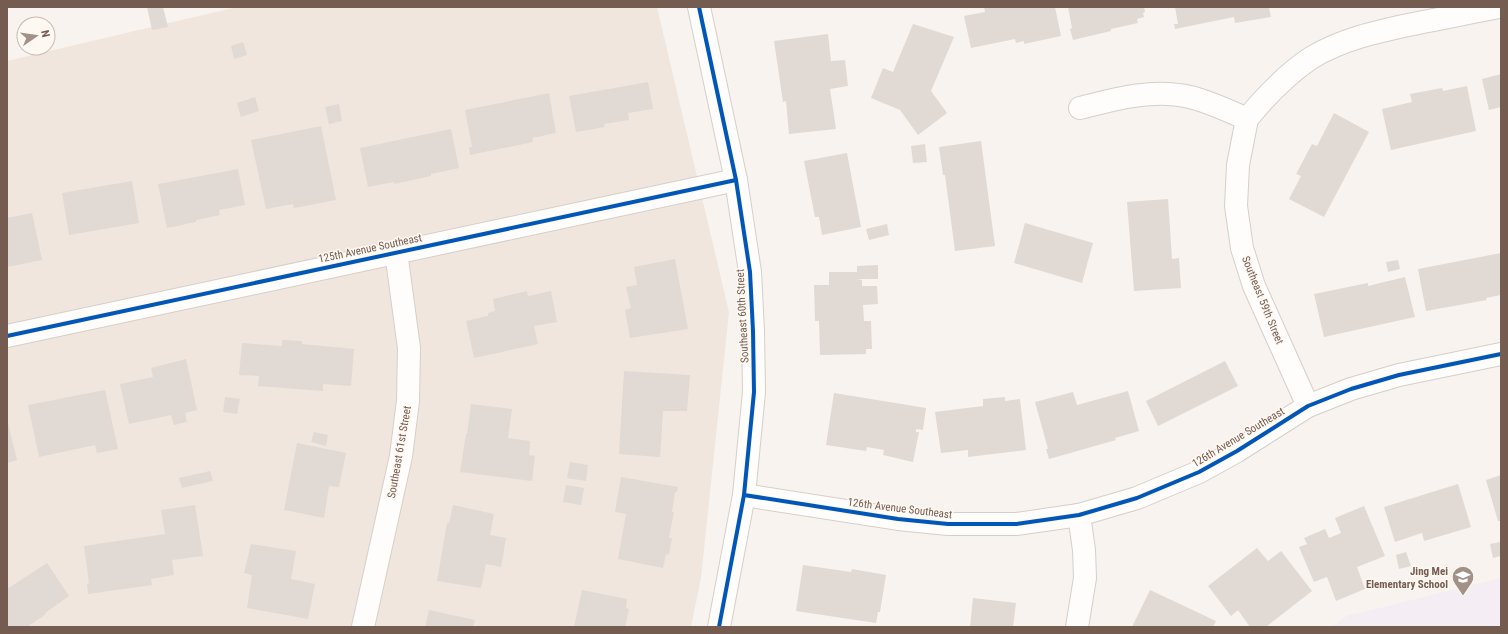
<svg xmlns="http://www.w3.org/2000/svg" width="1508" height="634" viewBox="0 0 1508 634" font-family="'Roboto Condensed',sans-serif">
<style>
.residential{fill:#f0e6dd}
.education{fill:#f4edf4}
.building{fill:#e1d9d4}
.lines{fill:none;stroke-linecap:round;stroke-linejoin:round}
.minor-casing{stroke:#d5cfc9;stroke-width:24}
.tertiary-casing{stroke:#d5cfc9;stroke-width:24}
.minor{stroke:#fefdfc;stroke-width:22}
.tertiary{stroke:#fefdfc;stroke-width:22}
.cycleway-casing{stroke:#fef8f2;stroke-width:6}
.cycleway{stroke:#0057b8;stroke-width:4}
.labels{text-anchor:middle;stroke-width:3;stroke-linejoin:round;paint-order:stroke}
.street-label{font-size:11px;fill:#745c50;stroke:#fef8f2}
.poi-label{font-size:11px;font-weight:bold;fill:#745c50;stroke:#fef8f2;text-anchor:end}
</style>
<rect width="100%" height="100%" fill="#f8f3ee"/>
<path class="residential" d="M237 7H657L729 312 701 578 691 627H7V61Z"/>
<path class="education" d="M1501 578V627H1332L1347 616Z"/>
<g class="building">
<path d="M147 7H163L168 27 152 30Z"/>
<path d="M984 7H1055L1061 36 1024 44V41L1016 43 1015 39 971 48 964 16 985 12Z"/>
<path d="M1068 7H1144L1145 12 1143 13 1144 17 1137 19 1138 23 1111 29V31L1073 40 1070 29 1072 28Z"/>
<path d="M1175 7H1269L1271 17 1235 23 1234 17 1175 29 1174 24H1178Z"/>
<path d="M913 24 954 37 931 91 947 113 918 135 900 110 871 98 883 68 893 72Z"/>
<path d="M828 34 831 61 845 60 848 86 830 89 836 129 789 134 786 101 783 102 774 41Z"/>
<path d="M243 42 247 55 234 59 231 46Z"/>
<path d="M1501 74V107L1489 110 1482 79Z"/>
<path d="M648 82 653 109 628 113 629 120 604 124 605 127 576 132 569 96Z"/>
<path d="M1467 86 1476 131 1391 150 1382 109 1412 102 1410 94 1442 88 1443 91Z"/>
<path d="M549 93 556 133 532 138 533 142 470 155 469 147H472L465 110Z"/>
<path d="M255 97 259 111 241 117 237 103Z"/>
<path d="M339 104 342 121 329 124 325 107Z"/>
<path d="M1334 113 1369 132 1324 217 1289 199 1301 176 1296 174 1312 144 1317 146Z"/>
<path d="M321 126 336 200 294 208 293 204 266 209 251 140Z"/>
<path d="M451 129 459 168 431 174V176L394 184V182L368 187 360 148Z"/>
<path d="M981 141 995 246 955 251 945 175H943L939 147Z"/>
<path d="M925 144 927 162 913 163 911 146Z"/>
<path d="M847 153 861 227 822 235 819 217H815L804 161Z"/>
<path d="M238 169 245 205 219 210 220 215 196 220V222L167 228 158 184Z"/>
<path d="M132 181 139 223 69 235 62 193Z"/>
<path d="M1168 199 1172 259 1179 258 1181 288 1134 291 1127 202Z"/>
<path d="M32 213 42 260 7 267V218Z"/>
<path d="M1025 223 1093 243 1082 283 1014 263Z"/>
<path d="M887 224 889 235 869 240 866 229Z"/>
<path d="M1501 253V295L1486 298 1487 300 1426 311 1418 269Z"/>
<path d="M675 259 688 329 630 338 625 310 631 308 626 287 637 285 634 267Z"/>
<path d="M1398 260 1400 269 1388 272 1386 262Z"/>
<path d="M878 265V279H857L862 280V286H877L878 304 863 305 864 321H871L872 349H866V354L820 355 819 321H815L814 285H829V272H857V266Z"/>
<path d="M1405 277 1415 317 1324 337 1314 294 1368 283V286Z"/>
<path d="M527 291 528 296 551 291 557 322 534 326 538 344 474 358 466 321 488 316V313L495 311 493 299Z"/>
<path d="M282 340 302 341V344L354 349 351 386 323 384V391L258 386 259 376 239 375 242 343 282 346Z"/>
<path d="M186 359 197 410 185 413 187 422 174 425 171 415 129 424 120 384 153 377 151 368Z"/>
<path d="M1225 361 1238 386 1158 426 1146 401Z"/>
<path d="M624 371 690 375 687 411H663L660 457 619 454Z"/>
<path d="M105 390 118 449 97 453 95 445 39 457 28 405Z"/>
<path d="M1128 391 1139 431 1115 438 1116 440 1049 459 1046 449H1048L1035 402 1073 392 1077 405Z"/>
<path d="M834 393 926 408 923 430 916 429V432H919L913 462 883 455 884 450 867 447 866 451 826 445Z"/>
<path d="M225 397 240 399 237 414 223 412Z"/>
<path d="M1005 397V401L1020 399 1026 450 968 457V450L941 453 935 412 983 406V399Z"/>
<path d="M471 404 512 409 508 438 530 441 529 455 535 456 532 481 460 472 466 434H467Z"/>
<path d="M7 419 17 460 7 463Z"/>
<path d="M314 432 328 435 326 446 311 442Z"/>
<path d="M297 443 346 453 339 487 329 486 324 518 284 510Z"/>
<path d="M570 462 588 465 586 481 567 478Z"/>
<path d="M210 471 213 481 182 488 179 478Z"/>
<path d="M1501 475V521H1498L1486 480Z"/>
<path d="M621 477 678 487 677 492H675L672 512H674L669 538H672L669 555 666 554 663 568 618 559 626 514 615 512Z"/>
<path d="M1458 484 1471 527 1424 541 1422 533 1395 542 1384 507Z"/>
<path d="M566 485 584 488 581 505 563 502Z"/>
<path d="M195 505 203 556 172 560 174 575 151 579 152 585 88 594 87 584 89 583 84 546 165 534 161 510Z"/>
<path d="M453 505 494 514 490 535 506 538 501 567 486 564 481 588 437 581 447 523H449Z"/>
<path d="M1364 506 1385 556 1357 567 1365 589 1336 601 1327 577 1314 582 1299 547 1307 544 1304 538 1325 529 1329 538 1341 533 1335 518Z"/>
<path d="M1500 542 1501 556 1493 558 1490 544Z"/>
<path d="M251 544 296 551 291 579 315 584 308 619 247 608 252 575 244 573Z"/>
<path d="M1257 548 1268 561 1281 551 1312 591 1266 627H1250L1238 610 1231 616 1208 586Z"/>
<path d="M1406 552 1411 566 1399 569 1396 555Z"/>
<path d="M47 563 69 596 45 613 46 614 27 627H7V589Z"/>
<path d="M803 565 851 572 852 569 886 575 880 612H878L876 623 796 611Z"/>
<path d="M582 590 627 599 626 608 629 609 625 627H574Z"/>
<path d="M1150 590 1216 621 1213 627H1132Z"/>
<path d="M973 598 1016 603 1013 627H970Z"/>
<path d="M429 610 475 620 473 627H425Z"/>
</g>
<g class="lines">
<g class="minor-casing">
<g id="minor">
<path d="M1080 108C1115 99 1153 88 1190 97 1210 102 1229 111 1247 119 1265 97 1287 74 1311 58 1344 38 1381 31 1418 23 1445 18 1472 12 1499 7"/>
<path d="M1247 119 1238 165 1236 206 1242 248 1254 286 1308 406"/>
<path d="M7 336 736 180"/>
<path d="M744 495 898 519 948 524H1016L1079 515 1137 498 1199 472 1237 451 1308 406 1351 389 1399 375 1501 354"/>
<path d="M363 627 401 456 408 401 409 348 396 252"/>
<path d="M1077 627 1085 578 1084 550 1079 515"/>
</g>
</g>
<g class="tertiary-casing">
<path id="tertiary" d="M699 7 736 180 750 272 753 331 754 392 744 495 719 627"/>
</g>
<use href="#minor" class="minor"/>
<use href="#tertiary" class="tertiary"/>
<g class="cycleway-casing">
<g id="cycleway">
<path d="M699 7 736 180 750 272 753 331 754 392 744 495 719 627"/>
<path d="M7 336 736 180"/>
<path d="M744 495 898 519 948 524H1016L1079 515 1137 498 1199 472 1237 451 1308 406 1351 389 1399 375 1501 354"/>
</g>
</g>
<use href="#cycleway" class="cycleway"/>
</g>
<defs>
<g id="school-pin" transform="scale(1.15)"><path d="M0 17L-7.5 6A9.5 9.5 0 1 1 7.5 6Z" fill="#a29187" stroke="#fef8f2"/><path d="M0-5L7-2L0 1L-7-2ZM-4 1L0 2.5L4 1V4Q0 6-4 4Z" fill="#fff"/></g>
</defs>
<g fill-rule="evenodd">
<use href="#school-pin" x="1463" y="577"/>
</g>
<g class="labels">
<g class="street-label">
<text transform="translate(370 248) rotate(-12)" y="4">125th Avenue Southeast</text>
<text transform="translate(1263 300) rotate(68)" y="4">Southeast 59th Street</text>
<text transform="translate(742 316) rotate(-93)" y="4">Southeast 60th Street</text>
<text transform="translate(1238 437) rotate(-31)" y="4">126th Avenue Southeast</text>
<text transform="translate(399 452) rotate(-80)" y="4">Southeast 61st Street</text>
<text transform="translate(900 508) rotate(7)" y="4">126th Avenue Southeast</text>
</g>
<g class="poi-label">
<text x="1448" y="575">Jing Mei<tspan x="1448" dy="13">Elementary School</tspan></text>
</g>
</g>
<rect width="1508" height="634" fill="none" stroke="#745c50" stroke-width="16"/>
<g transform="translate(36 36) rotate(77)"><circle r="19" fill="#fef8f2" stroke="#c7bab1"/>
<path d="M0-3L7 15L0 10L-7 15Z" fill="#a29187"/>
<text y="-6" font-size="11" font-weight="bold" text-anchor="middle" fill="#745c50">N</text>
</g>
</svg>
